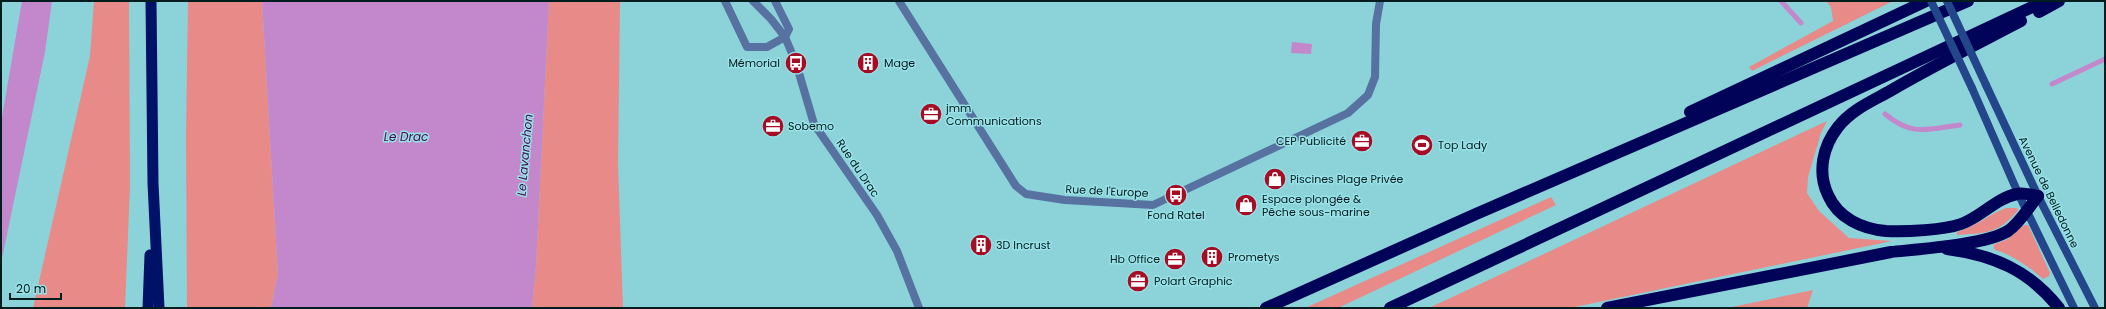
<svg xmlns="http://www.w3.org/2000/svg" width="2106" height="309" viewBox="0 0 2106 309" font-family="Poppins,sans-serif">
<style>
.green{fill:#e88a87}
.water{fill:#c387cb}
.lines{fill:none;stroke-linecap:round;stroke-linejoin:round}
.stream{stroke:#c387cb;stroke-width:5}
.minor{stroke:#5771a0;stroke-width:8}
.secondary{stroke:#23458a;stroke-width:8}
.trunk{stroke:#001268;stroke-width:11}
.motorway{stroke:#000358;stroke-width:12}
.secondary-bridge{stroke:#23458a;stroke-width:8}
.labels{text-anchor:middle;stroke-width:3;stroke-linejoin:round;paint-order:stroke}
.poi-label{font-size:11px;fill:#001c1e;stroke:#98e1e7;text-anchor:start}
.street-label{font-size:11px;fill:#001c1e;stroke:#98e1e7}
.water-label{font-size:12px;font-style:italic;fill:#430b4b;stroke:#98e1e7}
</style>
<rect width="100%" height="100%" fill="#8bd3d9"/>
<g class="green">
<path d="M94 1H129L130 186 125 308H33L90 56Z"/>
<path d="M188 1H262L278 274 271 308H187L186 136Z"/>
<path d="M549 1H620L618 165 623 308H532L536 265Z"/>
<path d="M1826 1H1893L1752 71 1749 67 1833 21 1831 7Z"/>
<path d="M1827 121 1821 133 1808 177 1807 193 1819 211 1849 238 1892 241 1570 308H1429Z"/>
<path d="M1551 197 1556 205 1338 308H1305Z"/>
<path d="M2006 208H2017L2018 210C1999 234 1985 233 1957 235V232C1977 226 1988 215 2006 208Z"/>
<path d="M2024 225H2028L2050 273 2049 276 2043 279C2029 267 2013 255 1995 250L1993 245 2008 239Z"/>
<path d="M1813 290 1807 308H1727Z"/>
</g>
<g class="water">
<path d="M22 1H52L45 52 1 263V123Z"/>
<path d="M262 1H549L536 265 532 308H271L278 274Z"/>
<path d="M1292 42 1312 44 1311 54 1291 53Z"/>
</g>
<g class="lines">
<g class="stream">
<path d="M1781 1 1801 23"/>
<path d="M2052 84 2105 59"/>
<path d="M1885 114C1913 137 1927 129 1960 125"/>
</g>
<g class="minor">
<path d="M725 1 747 47H767L785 37"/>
<path d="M753 1 771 19 785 37 796 63 814 124 877 215 897 251 919 308"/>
<path d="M775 1 789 29 785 37"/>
<path d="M899 1 1016 186 1026 194 1065 200 1153 205 1348 113 1368 95 1375 77 1376 24 1380 1"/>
</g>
<g class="secondary">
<path d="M1986 85 2038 196 2095 308"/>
<path d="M1972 88 2018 193 2074 308"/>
</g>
<g class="trunk">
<path d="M151 1 153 183 159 308"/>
<path d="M148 308 150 255"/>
</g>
<g class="motorway">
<path d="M2039 12 2059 1"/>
<path d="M2021 21C1977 44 1933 66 1890 91 1872 101 1851 110 1838 127 1823 146 1817 172 1828 195 1838 218 1862 229 1886 231 1905 232 1945 230 1961 224 1981 217 1996 198 2017 194 2023 192 2031 195 2038 196"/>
<path d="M1690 112 1926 1"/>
<path d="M1947 249C1993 255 2029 270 2059 308"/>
<path d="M1266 308 1476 214 1968 1"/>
<path d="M1390 308 2045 1"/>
<path d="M1607 308 1891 252C1920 249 1985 245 2008 231 2020 223 2029 207 2038 196"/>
</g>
<g class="secondary-bridge">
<path d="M1931 1 1972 88"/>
<path d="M1947 1 1986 85"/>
</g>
</g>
<defs>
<g id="bus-disc" transform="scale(1.15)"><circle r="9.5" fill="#a60d25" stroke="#98e1e7"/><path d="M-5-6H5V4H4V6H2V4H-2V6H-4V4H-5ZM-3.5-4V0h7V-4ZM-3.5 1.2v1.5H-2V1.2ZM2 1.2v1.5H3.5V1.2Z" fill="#fff"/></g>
<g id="building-disc" transform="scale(1.15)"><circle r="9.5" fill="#a60d25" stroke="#98e1e7"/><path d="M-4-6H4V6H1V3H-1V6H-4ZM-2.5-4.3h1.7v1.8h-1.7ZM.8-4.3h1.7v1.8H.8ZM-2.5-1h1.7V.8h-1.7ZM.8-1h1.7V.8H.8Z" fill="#fff"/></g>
<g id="office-disc" transform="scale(1.15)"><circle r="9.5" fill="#a60d25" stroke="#98e1e7"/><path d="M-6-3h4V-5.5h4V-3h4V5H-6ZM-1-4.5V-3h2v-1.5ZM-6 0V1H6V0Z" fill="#fff"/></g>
<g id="stadium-disc" transform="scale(1.15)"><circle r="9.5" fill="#a60d25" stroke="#98e1e7"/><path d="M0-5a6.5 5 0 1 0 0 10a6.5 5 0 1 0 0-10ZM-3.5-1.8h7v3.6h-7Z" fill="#fff"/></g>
<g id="shop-disc" transform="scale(1.15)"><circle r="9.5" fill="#a60d25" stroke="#98e1e7"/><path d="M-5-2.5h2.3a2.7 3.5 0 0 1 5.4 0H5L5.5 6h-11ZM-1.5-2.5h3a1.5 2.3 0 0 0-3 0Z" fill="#fff"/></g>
</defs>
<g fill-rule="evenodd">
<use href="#bus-disc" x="796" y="63"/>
<use href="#building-disc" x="868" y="63"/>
<use href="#office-disc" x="931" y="114"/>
<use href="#office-disc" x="773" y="126"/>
<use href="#office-disc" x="1362" y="141"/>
<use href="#stadium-disc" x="1422" y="145"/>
<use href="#shop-disc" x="1275" y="179"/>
<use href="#bus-disc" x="1176" y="195"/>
<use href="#shop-disc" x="1246" y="205"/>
<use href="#building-disc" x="981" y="245"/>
<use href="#building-disc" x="1212" y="257"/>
<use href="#office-disc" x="1175" y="259"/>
<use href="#office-disc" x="1138" y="281"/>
</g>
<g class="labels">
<g class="poi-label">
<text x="780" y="67" text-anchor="end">Mémorial</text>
<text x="884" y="67">Mage</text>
<text x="946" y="112">jmm<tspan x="946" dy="13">Communications</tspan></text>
<text x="788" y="130">Sobemo</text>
<text x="1346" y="145" text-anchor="end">CEP Publicité</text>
<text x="1438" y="149">Top Lady</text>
<text x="1290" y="183">Piscines Plage Privée</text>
<text x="1262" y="203">Espace plongée &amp;<tspan x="1262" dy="13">Pêche sous-marine</tspan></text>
<text x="1176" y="219" text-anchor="middle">Fond Ratel</text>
<text x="996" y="249">3D Incrust</text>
<text x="1228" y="261">Prometys</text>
<text x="1160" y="263" text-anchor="end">Hb Office</text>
<text x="1154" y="285">Polart Graphic</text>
</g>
<g class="street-label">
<text transform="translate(858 168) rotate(56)" y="4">Rue du Drac</text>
<text transform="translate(1107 191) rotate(3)" y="4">Rue de l'Europe</text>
<text transform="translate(2049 192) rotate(64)" y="4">Avenue de Belledonne</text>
</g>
<g class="water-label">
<text x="406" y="141">Le Drac</text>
<text transform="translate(525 155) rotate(-85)" y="4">Le Lavanchon</text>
</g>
</g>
<rect width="2106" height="309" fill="none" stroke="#001c1e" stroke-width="4"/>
<path d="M10 293v6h51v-6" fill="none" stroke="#001c1e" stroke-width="2"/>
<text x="16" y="293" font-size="12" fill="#001c1e" stroke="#98e1e7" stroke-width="3" paint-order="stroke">20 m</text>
</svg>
